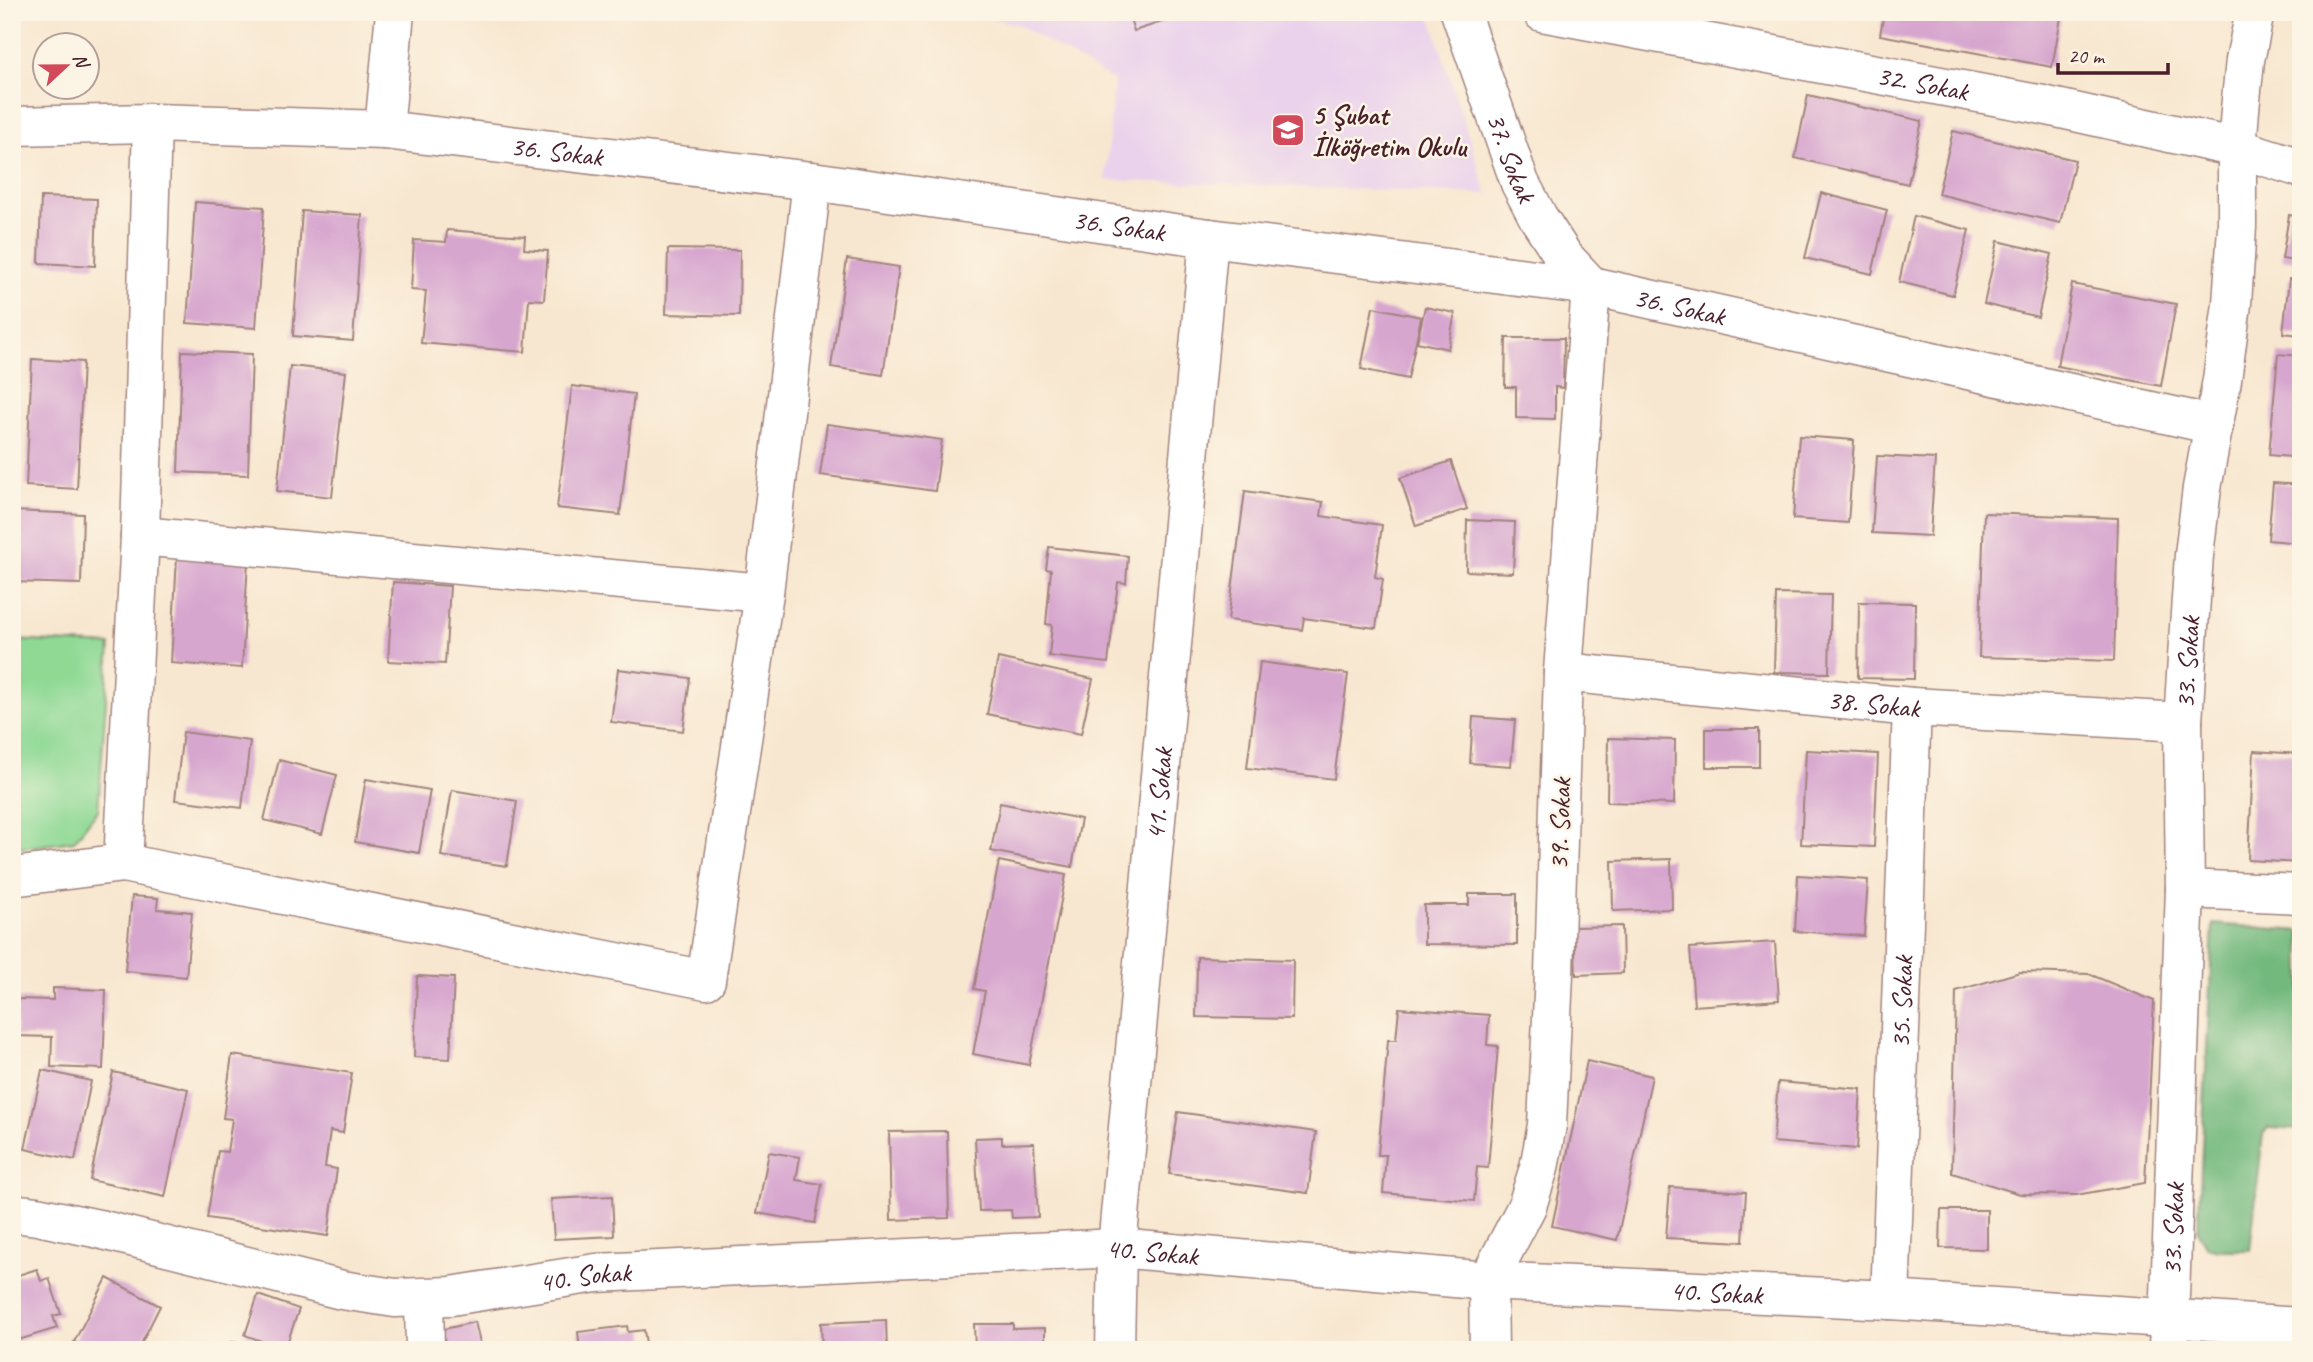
<svg xmlns="http://www.w3.org/2000/svg" width="2313" height="1362" viewBox="0 0 2313 1362" font-family="Caveat,sans-serif">
<style>
.built{fill:#ead1ec}
.green{fill:#8fd995;stroke:#6c7c60;stroke-width:2}
.forest{fill:#73b97e;stroke:#5e6c54;stroke-width:2}
.building{fill:#d7a6cf}
.lines{fill:none;stroke-linecap:round;stroke-linejoin:round}
.street-casing{stroke:#a1837e;stroke-width:41}
.street{stroke:#fff;stroke-width:38}
.labels{text-anchor:middle;stroke-width:5;stroke-linejoin:round;paint-order:stroke}
.street-label{font-size:28px;fill:#4a1f2b;stroke:#fcf5e5}
.poi-label{font-size:28px;font-weight:bold;fill:#4a1f2b;stroke:#fcf5e5;text-anchor:start}
</style>
<rect width="100%" height="100%" fill="#fcf5e5"/>
<filter id="ink" filterUnits="userSpaceOnUse"><feTurbulence type="fractalNoise" baseFrequency=".0143" numOctaves="2"/><feDisplacementMap in="SourceGraphic" scale="14" xChannelSelector="R" yChannelSelector="G"/><feConvolveMatrix kernelMatrix="1 2 1 2 8 2 1 2 1" color-interpolation-filters="sRGB"/></filter>
<filter id="wash" filterUnits="userSpaceOnUse"><feTurbulence type="fractalNoise" baseFrequency=".00686" numOctaves="4" result="noise"/><feDisplacementMap in="SourceGraphic" scale="28" xChannelSelector="R" yChannelSelector="G"/><feGaussianBlur stdDeviation="1.57" result="paint"/><feColorMatrix in="noise" values="0 0 0 0 0 0 0 0 0 0 0 0 0 0 0 0 0 1.4 0 .05"/><feComposite in="paint" operator="in"/></filter>
<g filter="url(#wash)">
<rect width="100%" height="100%" fill="#f8e7d0"/>
<path class="built" d="M965 12H1429L1487 194 1105 180 1114 81 1019 25Z"/>
<path class="green" d="M12 640 110 645 98 810 74 841 12 849Z"/>
<path class="forest" d="M2213 924 2301 931V1130L2268 1128 2263 1134 2250 1250H2218L2207 1247 2198 1232Z"/>
<g id="blocks">
<g class="building">
<path d="M1128 12H1190V13L1134 31Z"/>
<path d="M1884 12H2062L2052 67 1880 35Z"/>
<path d="M1808 95 1922 121 1908 184 1795 158Z"/>
<path d="M1953 131 2075 160 2060 223 1938 194Z"/>
<path d="M1821 193 1887 210 1872 274 1805 258Z"/>
<path d="M41 197 97 199 95 266 39 263Z"/>
<path d="M195 202 264 207 256 328 187 323Z"/>
<path d="M302 211 362 215 353 341 293 336Z"/>
<path d="M2289 215 2301 217V262L2282 259Z"/>
<path d="M1914 216 1969 230 1953 295 1899 282Z"/>
<path d="M447 230 525 236 524 249 548 251 544 300 529 299 525 352 421 343 426 291 411 290 414 240 446 242Z"/>
<path d="M1998 241 2052 254 2038 317 1984 304Z"/>
<path d="M668 249 740 250 739 316 666 314Z"/>
<path d="M847 259 899 267 883 375 831 367Z"/>
<path d="M2289 279 2301 280V335L2283 333Z"/>
<path d="M2072 284 2176 304 2161 386 2057 366Z"/>
<path d="M1373 307 1421 317 1408 379 1361 369Z"/>
<path d="M1425 307 1455 313 1448 349 1417 342Z"/>
<path d="M1506 338H1564L1563 388 1555 387V419L1516 418V387H1505Z"/>
<path d="M182 351 252 354 248 475 178 472Z"/>
<path d="M2278 354 2301 356V458L2269 455Z"/>
<path d="M32 359 83 362 77 489 26 486Z"/>
<path d="M290 366 346 372 332 497 277 491Z"/>
<path d="M572 386 634 394 620 515 557 508Z"/>
<path d="M827 424 942 440 935 491 820 475Z"/>
<path d="M1799 436 1854 440 1848 523 1793 519Z"/>
<path d="M1877 456 1935 459 1930 536 1872 533Z"/>
<path d="M1451 461 1467 509 1416 526 1400 478Z"/>
<path d="M2273 483 2301 485V543L2268 540Z"/>
<path d="M1245 491 1323 502 1321 516 1382 525 1375 577 1383 579 1376 628 1304 618 1302 630 1228 620Z"/>
<path d="M12 511 83 514 81 584 12 582Z"/>
<path d="M1984 513 2118 518 2114 661 1979 657Z"/>
<path d="M1467 520 1515 522 1513 573 1466 571Z"/>
<path d="M1049 547 1128 556 1126 583 1118 582 1108 663 1049 656 1052 625 1046 624 1051 570 1046 569Z"/>
<path d="M177 557 248 561 242 668 171 663Z"/>
<path d="M393 582 450 586 445 664 388 661Z"/>
<path d="M1776 594 1831 595 1829 673 1774 672Z"/>
<path d="M1859 602 1915 603 1914 679 1858 678Z"/>
<path d="M998 658 1093 679 1081 734 987 714Z"/>
<path d="M1260 662 1348 674 1334 779 1247 768Z"/>
<path d="M618 669 690 678 683 731 611 722Z"/>
<path d="M1473 717 1515 720 1511 766 1470 763Z"/>
<rect x="1706" y="729" width="53" height="38"/>
<path d="M183 732 250 741 242 808 175 800Z"/>
<path d="M1608 738 1675 740 1674 804 1607 802Z"/>
<path d="M1806 750 1878 754 1874 847 1801 844Z"/>
<path d="M2254 751 2301 754V863L2248 860Z"/>
<path d="M279 760 337 775 322 834 264 820Z"/>
<path d="M366 779 430 790 419 853 355 842Z"/>
<path d="M452 790 517 801 507 866 441 856Z"/>
<path d="M1000 803 1081 819 1072 867 991 851Z"/>
<path d="M1671 859 1672 909 1613 911 1612 861Z"/>
<path d="M999 861 1066 875 1029 1065 973 1054 985 991 974 989Z"/>
<path d="M1798 875 1868 880 1864 936 1795 931Z"/>
<path d="M1469 894H1517V945L1424 944V905H1469Z"/>
<path d="M132 896 158 898 157 909 192 912 186 977 125 971Z"/>
<path d="M1622 926 1623 973 1576 975 1574 927Z"/>
<path d="M1775 942 1779 1000 1694 1006 1690 948Z"/>
<path d="M1197 957 1293 960 1292 1019 1196 1017Z"/>
<path d="M2020 972 2089 974 2154 1001 2145 1183 2076 1195 2020 1194 1952 1173 1956 991Z"/>
<path d="M417 976 454 978 450 1059 414 1057Z"/>
<path d="M53 988 106 990 103 1069 51 1067 52 1037 16 1036 17 999 53 1000Z"/>
<path d="M1399 1008 1489 1015 1487 1045 1498 1046 1488 1168 1477 1167 1474 1201 1383 1193 1386 1155H1378L1388 1040H1396Z"/>
<path d="M232 1055 352 1073 343 1133 330 1131 325 1167 337 1169 328 1236 207 1218 218 1151 227 1152 232 1119 223 1118Z"/>
<path d="M1587 1061 1652 1076 1617 1240 1552 1226Z"/>
<path d="M42 1070 91 1081 75 1160 25 1149Z"/>
<path d="M113 1072 188 1089 165 1197 90 1180Z"/>
<path d="M1778 1082 1861 1089 1857 1149 1773 1142Z"/>
<path d="M1178 1112 1316 1132 1308 1193 1169 1174Z"/>
<path d="M947 1131 949 1218 891 1220 889 1132Z"/>
<path d="M1002 1137V1144L1034 1143 1038 1217 1012 1218 1011 1210 979 1211 975 1138Z"/>
<path d="M769 1152 800 1157 796 1180 822 1184 815 1223 757 1213Z"/>
<path d="M1670 1187 1746 1192 1743 1242 1666 1238Z"/>
<path d="M612 1196 614 1236 554 1239 551 1199Z"/>
<path d="M1941 1210H1987V1249L1940 1248Z"/>
<path d="M37 1269 41 1281 49 1278 61 1314 53 1316 57 1328 12 1342V1277Z"/>
<path d="M107 1278 160 1306 138 1350H90L74 1342Z"/>
<path d="M258 1295 299 1309 285 1349 272 1345V1350H230L231 1342 272 1345 245 1335Z"/>
<path d="M886 1320 887 1350H822L821 1323Z"/>
<path d="M475 1322 482 1350H444L440 1330Z"/>
<path d="M974 1324H1013V1329L1045 1328V1350H975Z"/>
<path d="M627 1326 628 1332 644 1330 647 1350H580L578 1332Z"/>
</g>
</g>
</g>
<g filter="url(#ink)">
<use href="#blocks" fill-opacity="0" stroke="#a1837e" stroke-width="2"/>
<g class="lines">
<g class="street-casing">
<g id="street">
<path id="s1" d="M1460 12 1520 183 1538 217 1564 257 1591 286 1563 672 1554 974 1547 1125 1539 1168 1527 1206 1488 1281 1489 1350"/>
<path id="s2" d="M1542 12 2043 105 2237 148 2301 168"/>
<path id="s3" d="M12 126 152 123 384 130 812 181 1209 238 1591 286 2214 425"/>
<path d="M384 130 395 12"/>
<path d="M140 536 764 593"/>
<path id="s4" d="M1563 672 1912 707 2183 722"/>
<path d="M123 863 706 980 764 593 812 181"/>
<path d="M12 877 123 863 140 536 152 123"/>
<path d="M2185 889 2301 894"/>
<path id="s5" d="M12 1213 37 1216 99 1229 342 1290 395 1298 451 1296 596 1273 1117 1248 1488 1281 1890 1300 2301 1327"/>
<path d="M424 1299 425 1350"/>
<path id="s6" d="M1890 1300 1912 707"/>
<path id="s7" d="M1115 1350 1117 1248 1209 238"/>
<path id="s8" d="M2168 1350 2185 889 2183 722 2188 642 2194 555 2202 488 2222 380 2232 304 2237 227V148L2240 110 2245 60 2255 12"/>
</g>
</g>
<use href="#street" class="street"/>
</g>
</g>
<defs>
<g id="school-square" transform="scale(1.75)"><rect x="-9" y="-9" width="18" height="18" rx="4" fill="#d1495b" stroke="#fcf5e5"/><path d="M0-5L7-2L0 1L-7-2ZM-4 1L0 2.5L4 1V4Q0 6-4 4Z" fill="#fff"/></g>
</defs>
<g fill-rule="evenodd">
<use href="#school-square" x="1288" y="130"/>
</g>
<g class="labels">
<g class="street-label">
<text dy="10" stroke="none"><textPath href="#s2" startOffset="387">32. Sokak</textPath></text>
<text dy="10" stroke="none"><textPath href="#s3" startOffset="546">36. Sokak</textPath></text>
<text dy="10" stroke="none"><textPath href="#s1" startOffset="154">37. Sokak</textPath></text>
<text dy="10" stroke="none"><textPath href="#s3" startOffset="1113">36. Sokak</textPath></text>
<text dy="10" stroke="none"><textPath href="#s3" startOffset="1680">36. Sokak</textPath></text>
<text dy="10" stroke="none"><textPath href="#s8" startOffset="688">33. Sokak</textPath></text>
<text dy="10" stroke="none"><textPath href="#s4" startOffset="312">38. Sokak</textPath></text>
<text dy="10" stroke="none"><textPath href="#s7" startOffset="558">41. Sokak</textPath></text>
<text transform="translate(1559 824) rotate(-88)" y="10">39. Sokak</text>
<text dy="10" stroke="none"><textPath href="#s6" startOffset="298">35. Sokak</textPath></text>
<text dy="10" stroke="none"><textPath href="#s8" startOffset="121">33. Sokak</textPath></text>
<text dy="10" stroke="none"><textPath href="#s5" startOffset="1152">40. Sokak</textPath></text>
<text dy="10" stroke="none"><textPath href="#s5" startOffset="584">40. Sokak</textPath></text>
<text dy="10" stroke="none"><textPath href="#s5" startOffset="1718">40. Sokak</textPath></text>
</g>
<g class="poi-label">
<text x="1312" y="124">5 Şubat<tspan x="1312" dy="32">İlköğretim Okulu</tspan></text>
</g>
</g>
<rect width="2313" height="1362" fill="none" stroke="#fcf5e5" stroke-width="42"/>
<g transform="translate(66 66) rotate(68)"><circle r="33" fill="#fcf5e5" stroke="#b59f9b" stroke-width="2"/>
<path d="M0-5L12 26L0 18L-12 26Z" fill="#d1495b"/>
<text y="-10" font-size="19" font-weight="bold" text-anchor="middle" fill="#4a1f2b">N</text>
</g>
<path d="M2058 63v10h110v-10" fill="none" stroke="#4a1f2b" stroke-width="3.5"/>
<text x="2068" y="63" font-size="21" fill="#4a1f2b" stroke="#fcf5e5" stroke-width="5" paint-order="stroke">20 m</text>
</svg>
